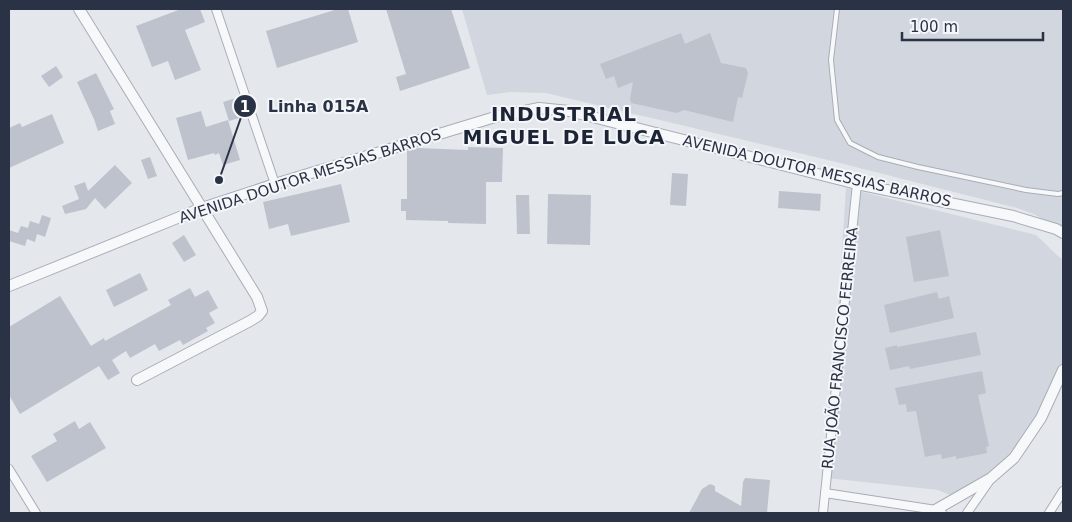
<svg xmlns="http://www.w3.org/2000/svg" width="1072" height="522" viewBox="0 0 1072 522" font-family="'DejaVu Sans',sans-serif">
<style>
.built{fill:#d2d6de}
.building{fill:#bec2cc}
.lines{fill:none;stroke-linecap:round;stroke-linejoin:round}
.service-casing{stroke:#a8adb7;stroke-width:6}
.minor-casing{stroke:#a8adb7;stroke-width:10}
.tertiary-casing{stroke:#a8adb7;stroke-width:12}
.service{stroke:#f7f8fa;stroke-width:4}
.minor{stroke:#f7f8fa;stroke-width:8}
.tertiary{stroke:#f7f8fa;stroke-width:10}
.labels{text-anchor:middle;stroke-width:4;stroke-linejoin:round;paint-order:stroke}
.street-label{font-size:15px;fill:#2a3345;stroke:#f4f6f9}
.district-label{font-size:20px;font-weight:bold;letter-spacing:1px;fill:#1c2436;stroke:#f4f6f9}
.leader{fill:none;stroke:#2a3345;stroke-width:2}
.callout-dot{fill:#2a3345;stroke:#f4f6f9;stroke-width:2}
.mark-label{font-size:15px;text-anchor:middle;font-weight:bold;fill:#fff}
.callout-label{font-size:16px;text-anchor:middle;font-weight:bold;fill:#2a3345;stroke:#f4f6f9;stroke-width:4;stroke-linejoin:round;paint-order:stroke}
</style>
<rect width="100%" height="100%" fill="#e4e7ec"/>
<g class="built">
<path d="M462 9H1063V233L1036 215 1017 208 832 161 546 93 510 92 487 95Z"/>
<path d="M846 188 1036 235 1059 257 1063 259V370L1014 458 957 498 938 490 827 478Z"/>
</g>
<g class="building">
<path d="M181 9H200L205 22 185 30 201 70 175 80 168 61 152 67 136 26Z"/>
<path d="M338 9H348L358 42 277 68 266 31Z"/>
<path d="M386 9H451L470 68 400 91 396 77 406 74Z"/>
<path d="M681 33 685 44 710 33 721 63 746 68 748 73 742 98 738 97 733 122 684 110 677 113 631 103 630 99 633 82 618 88 614 76 606 79 600 64Z"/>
<path d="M56 66 63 77 49 87 41 76Z"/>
<path d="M96 73 114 109 110 111 115 124 98 131 94 119 77 82Z"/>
<path d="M236 98 242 117 229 121 223 102Z"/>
<path d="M201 111 206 127 228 120 240 160 223 165 219 153 215 155 214 153 188 160 176 118Z"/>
<path d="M52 114 64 143 9 168V128L20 123 22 127Z"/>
<path d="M468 147 503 148 502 182H486V224L448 223V221L406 220V211H401V199H407V151L418 148 468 150Z"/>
<path d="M150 157 157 176 148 179 141 160Z"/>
<path d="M115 165 132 183 105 209 95 198 86 209 65 214 62 206 79 199 74 186 85 182 88 191Z"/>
<path d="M672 173 688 174 686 206 670 205Z"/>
<path d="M341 184 350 222 291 236 288 224 269 229 263 202Z"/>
<path d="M779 191 821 194 820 211 778 208Z"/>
<path d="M548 194 591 195 590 245 547 244Z"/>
<path d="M516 195H529L530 234H517Z"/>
<path d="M42 215 51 218 45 237 37 234 35 242 27 239 25 246 9 241V230L18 233 21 226 28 228 30 221 39 224Z"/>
<path d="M940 230 949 276 914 282 906 237Z"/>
<path d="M184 235 196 255 184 262 172 243Z"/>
<path d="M140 273 148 290 114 307 106 290Z"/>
<path d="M190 288 195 297 208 290 218 308 209 313 215 323 206 328 208 331 183 345 180 340 159 351 155 344 130 358 126 351 112 360 120 373 108 380 99 366 20 414 9 395V327L60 296 91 346 104 338 105 341 171 305 168 300Z"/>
<path d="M937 292 939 299 949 296 954 318 890 333 884 305Z"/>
<path d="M976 332 981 355 910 369 909 366 890 370 885 348 897 345V347Z"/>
<path d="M982 371 986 393 978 395 989 446 986 447 987 453 956 459V456L942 459 941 454 925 457 916 411 907 412 906 404 899 405 895 388Z"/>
<path d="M75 421 79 429 90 422 106 448 47 482 31 456 57 441 53 434Z"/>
<path d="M745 478 770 480 767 513H689L702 489 710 484 715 486V491L741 506 743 482Z"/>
</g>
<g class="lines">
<g class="service-casing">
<path id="service" d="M837 9 831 60 837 120 850 143 878 157 918 167 1026 190 1058 194 1063 193"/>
</g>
<g class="minor-casing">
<g id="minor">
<path d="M216 9 275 184"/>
<path d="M9 469 36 513"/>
<path d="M825 493 936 510 942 513"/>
<path d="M823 513 857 184"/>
<path d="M967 513 990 480"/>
<path d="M1049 513 1063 491"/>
</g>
</g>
<g class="tertiary-casing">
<g id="tertiary">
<path d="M79 9 257 297 262 311 258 316 250 321 137 380"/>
<path d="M9 286 202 208 275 184 495 117 539 108 569 111 857 184 1013 216 1056 229 1063 233"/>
<path d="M930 513 991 478 1014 458 1041 418 1063 370"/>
</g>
</g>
<use href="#service" class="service"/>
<use href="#minor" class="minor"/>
<use href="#tertiary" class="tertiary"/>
</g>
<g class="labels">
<g class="street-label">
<text transform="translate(817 171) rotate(13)" y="5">AVENIDA DOUTOR MESSIAS BARROS</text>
<text transform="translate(310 176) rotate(-18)" y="5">AVENIDA DOUTOR MESSIAS BARROS</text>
<text transform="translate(840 348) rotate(-84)" y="5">RUA JOÃO FRANCISCO FERREIRA</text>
</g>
<g class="district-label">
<text x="564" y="121">INDUSTRIAL<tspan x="564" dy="23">MIGUEL DE LUCA</tspan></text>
</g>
</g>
<path class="leader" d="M219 180L245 106"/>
<g class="callout-dot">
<circle cx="219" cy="180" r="5"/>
<circle cx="245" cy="106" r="12"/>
</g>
<g class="mark-label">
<text x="245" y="112">1</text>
</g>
<g class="callout-label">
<text x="318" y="112">Linha 015A</text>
</g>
<rect width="1072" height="522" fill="none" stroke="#2a3345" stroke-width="20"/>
<path d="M902 32v8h141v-8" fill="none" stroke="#2a3345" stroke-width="2.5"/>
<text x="910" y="32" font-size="15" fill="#2a3345" stroke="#f4f6f9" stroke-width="4" paint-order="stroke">100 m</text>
</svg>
